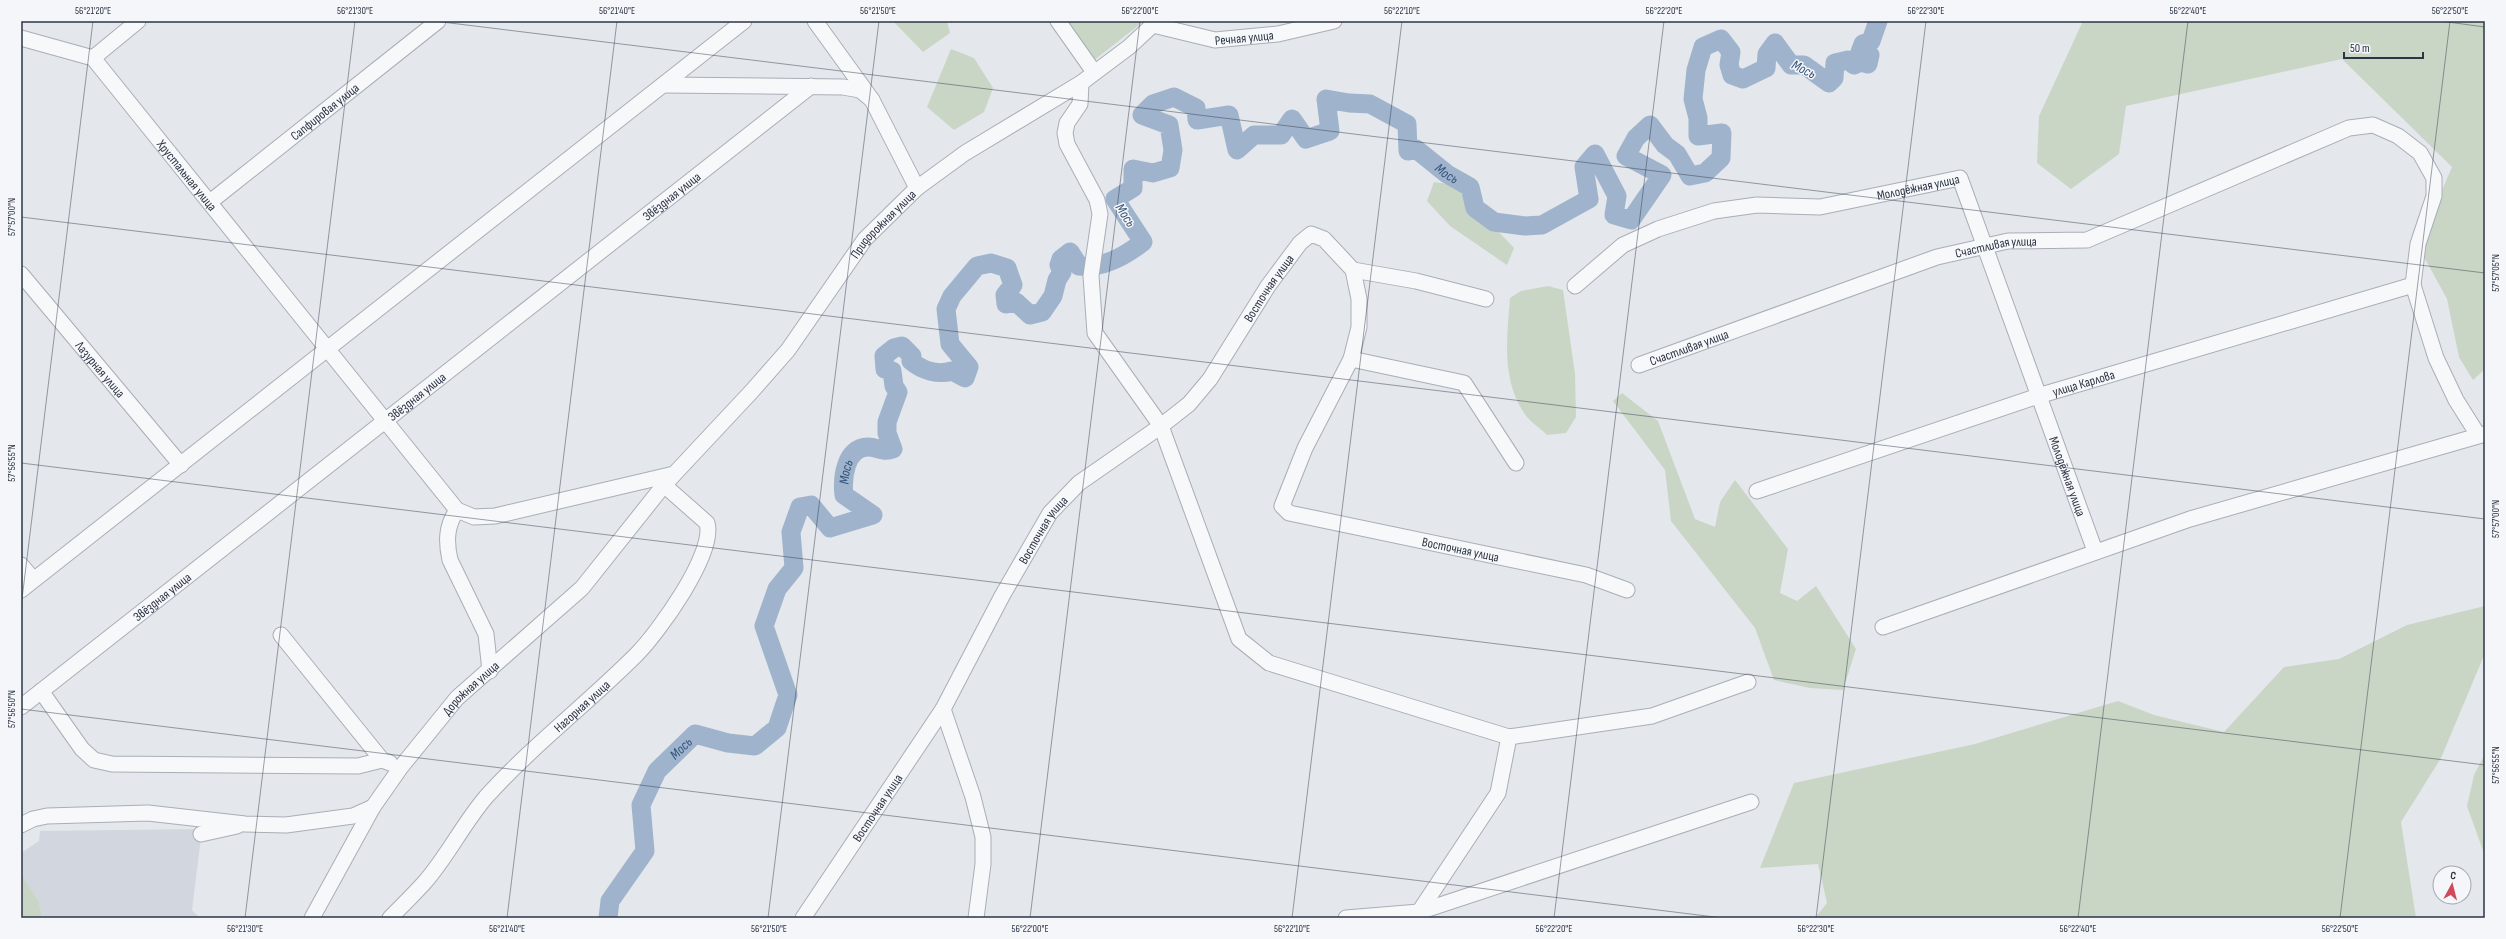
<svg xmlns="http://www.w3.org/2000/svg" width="2506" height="939" viewBox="0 0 2506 939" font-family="'Sofia Sans Condensed',sans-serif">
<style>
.built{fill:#d2d6de}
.green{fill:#c9d6c5}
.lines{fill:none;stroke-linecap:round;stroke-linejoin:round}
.river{stroke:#9fb4cc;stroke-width:19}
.minor-casing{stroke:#a9aeb7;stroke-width:17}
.minor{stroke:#f7f8fa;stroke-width:15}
.ticks{fill:none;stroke:#2b3445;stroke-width:1;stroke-opacity:0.45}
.labels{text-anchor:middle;stroke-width:3;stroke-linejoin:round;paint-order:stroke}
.street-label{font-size:13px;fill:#2b3445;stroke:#f4f6f9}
.water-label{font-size:14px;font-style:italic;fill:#34527a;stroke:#f4f6f9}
.neatline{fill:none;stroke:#2b3445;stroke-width:1.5}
.ticks-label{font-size:10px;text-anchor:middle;fill:#2b3445}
</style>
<rect width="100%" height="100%" fill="#e4e7ec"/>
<path class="built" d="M202 829 192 910 200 918H42L39 902 21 873V853L39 841 40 831Z"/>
<g class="green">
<path d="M893 21H947L950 33 923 52Z"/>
<path d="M1062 21H1144L1093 61Z"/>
<path d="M2083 21H2485V369L2473 380 2459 357 2447 299 2418 246 2452 167 2342 59 2126 106 2119 154 2071 189 2037 163 2039 116Z"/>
<path d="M951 49 974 58 993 88 984 112 954 130 927 107Z"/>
<path d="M1434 182 1454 185 1514 248 1507 265 1450 226 1427 201Z"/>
<path d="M1548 286 1563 290 1575 374 1576 417 1566 433 1547 435C1540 428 1529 421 1524 413 1501 378 1507 337 1510 298L1521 291Z"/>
<path d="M1622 393 1658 421 1695 519 1715 527 1720 502 1735 480 1788 549 1780 593 1797 601 1816 586 1856 649 1843 690 1810 688 1774 680 1755 628 1671 521 1665 470 1613 401Z"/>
<path d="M2485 606V653L2441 758 2401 822 2416 918H1815L1827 903 1818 864 1760 868 1794 783 1975 744 2118 701 2154 715 2224 732 2284 667 2339 659 2407 625Z"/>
<path d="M2485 754V856L2467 806 2474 775Z"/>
<path d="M21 873 39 902 42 918H21Z"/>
</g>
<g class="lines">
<path class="river" id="s1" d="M608 918 610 901 645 851 641 805 657 771 695 734 728 743 755 746 777 728 788 695 764 626 777 589 794 568 791 532 800 507 811 505 830 528 873 515 844 495C842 479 845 447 868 447 877 447 883 453 893 449L887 433V422L898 392 894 386 892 371 885 369 884 356 894 348 902 346 912 356 911 361C923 371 938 375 952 371L965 378 969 367 950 344 946 309 952 296 977 266 991 263 1007 268 1013 285 1005 295 1006 304 1016 302 1030 315 1042 312 1053 296 1057 280 1062 272 1059 265 1061 259 1070 252 1079 266C1103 269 1125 256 1143 242L1115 199 1133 188V169L1153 173 1170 168 1173 150 1169 125 1142 115 1153 104 1174 97 1196 108 1197 120 1229 115 1237 150 1254 135H1281L1292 119 1306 139 1330 131 1326 99 1349 103 1370 104 1407 124 1408 151 1416 149 1447 174 1470 187 1475 208 1494 222 1525 226 1542 225 1589 199 1584 167 1595 154 1617 196 1614 215 1631 220 1662 175 1626 156 1636 138 1650 125 1665 145 1677 154 1690 176 1705 173 1721 158 1722 133 1698 136V118L1693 99 1696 70 1703 47 1721 39 1731 52 1729 65 1732 75 1743 79 1766 68 1767 54 1775 43 1791 65H1804L1829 83 1834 78 1835 63 1848 60 1854 65 1861 62 1868 64 1870 55 1860 52 1863 44 1871 41 1878 21"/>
<g class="minor-casing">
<g id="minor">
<path d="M815 21 872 100 917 188"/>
<path d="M1058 21 1094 72"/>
<path id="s2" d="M1153 25 1215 40 1278 34 1334 21"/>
<path id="s3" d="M21 38 93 58 457 510 474 517 495 516 674 474"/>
<path d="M93 58 138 21"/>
<path d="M1081 83 1080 104 1067 123 1065 133 1067 144 1097 200 1100 214 1091 276 1095 333 1161 426 1239 639 1269 663 1509 737 1652 716 1748 682"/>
<path d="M663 85 843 87 860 90 872 100"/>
<path id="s4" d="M210 202 438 21"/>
<path d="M1353 270 1416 281 1486 299"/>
<path id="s5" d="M21 274 181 465"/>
<path id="s6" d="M1575 286 1623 245 1658 229 1714 211 1757 205 1820 207 1960 178 2095 551"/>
<path d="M1351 359 1464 383 1516 463"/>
<path id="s7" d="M1639 365 1937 257 2008 241 2087 240 2349 128 2373 125 2398 136 2420 153 2434 178V196L2418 244 2413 285 2436 358 2456 400 2478 435"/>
<path id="s8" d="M1757 491 2038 396 2413 285"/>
<path d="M457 510C446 526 446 542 450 560L486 634 490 671"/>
<path d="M21 565 33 579"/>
<path d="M21 590 744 21"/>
<path d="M1883 627 2190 519 2485 434"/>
<path d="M281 635 382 760 390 763"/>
<path d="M41 691 82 749 94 760 112 764 358 766 382 760"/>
<path id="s9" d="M21 707 811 86"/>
<path d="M943 709 973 797 983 837V864L976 918"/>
<path d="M21 825 33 819 47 816 148 813 245 824 286 825 353 816 373 807"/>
<path d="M201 834 237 826"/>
<path d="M1420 915 1419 912 1498 793 1509 737"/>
<path id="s10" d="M312 918 373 807 401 767 457 698 582 588 664 485 752 391 788 350 865 239 917 188 965 153 1081 83 1129 47 1157 21"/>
<path id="s11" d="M390 918C401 907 413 895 424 883 447 857 463 824 486 797 532 746 587 704 636 655 658 633 716 553 707 523L664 485"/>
<path id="s12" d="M803 918 943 709 1002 596 1050 513 1079 483 1161 426 1189 404 1210 379 1268 286 1300 243 1311 234 1324 239 1353 270 1359 299V327L1351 359 1305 448 1282 506 1289 513 1586 575 1627 590"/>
<path d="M1346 918 1419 912 1751 802"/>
</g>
</g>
<use href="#minor" class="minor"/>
</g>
<path class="ticks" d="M434 21 2485 273M2440 21 2485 27M21 217 2485 519M21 463 2485 765M21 607 93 21M21 709 1723 918M245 918 355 21M507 918 617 21M768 918 879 21M1030 918 1140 21M1292 918 1402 21M1554 918 1664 21M1816 918 1926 21M2078 918 2188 21M2340 918 2450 21"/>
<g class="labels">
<g class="street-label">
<text dy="5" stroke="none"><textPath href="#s2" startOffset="93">Речная улица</textPath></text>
<text dy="5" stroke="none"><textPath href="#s4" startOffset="146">Сапфировая улица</textPath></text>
<text dy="5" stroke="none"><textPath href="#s3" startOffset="225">Хрустальная улица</textPath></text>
<text dy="5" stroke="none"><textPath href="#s6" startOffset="367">Молодёжная улица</textPath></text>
<text dy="5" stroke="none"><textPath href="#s9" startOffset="827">Звёздная улица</textPath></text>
<text dy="5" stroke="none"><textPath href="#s10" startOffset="904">Придорожная улица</textPath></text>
<text dy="5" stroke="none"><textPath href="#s7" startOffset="377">Счастливая улица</textPath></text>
<text dy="5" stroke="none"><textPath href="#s12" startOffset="793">Восточная улица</textPath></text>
<text dy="5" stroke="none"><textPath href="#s7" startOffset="53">Счастливая улица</textPath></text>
<text dy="5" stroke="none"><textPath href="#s5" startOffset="124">Лазурная улица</textPath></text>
<text dy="5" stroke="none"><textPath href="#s8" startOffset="344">улица Карлова</textPath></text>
<text dy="5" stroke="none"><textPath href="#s9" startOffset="503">Звёздная улица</textPath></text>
<text dy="5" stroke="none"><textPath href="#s6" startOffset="727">Молодёжная улица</textPath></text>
<text dy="5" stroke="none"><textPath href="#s12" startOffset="457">Восточная улица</textPath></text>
<text dy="5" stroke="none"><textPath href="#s12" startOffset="1357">Восточная улица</textPath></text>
<text dy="5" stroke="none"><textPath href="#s9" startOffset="179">Звёздная улица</textPath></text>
<text dy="5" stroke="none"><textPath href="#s10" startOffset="281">Дорожная улица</textPath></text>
<text dy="5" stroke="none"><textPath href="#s11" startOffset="287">Нагорная улица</textPath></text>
<text dy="5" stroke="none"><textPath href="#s12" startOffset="133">Восточная улица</textPath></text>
</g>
<g class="water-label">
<text transform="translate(1804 69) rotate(27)" y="5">Мось</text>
<text dy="5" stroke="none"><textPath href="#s1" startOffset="2007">Мось</textPath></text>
<text transform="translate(1126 215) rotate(57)" y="5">Мось</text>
<text dy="5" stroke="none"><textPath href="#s1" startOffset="686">Мось</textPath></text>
<text dy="5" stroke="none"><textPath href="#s1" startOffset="195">Мось</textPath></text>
</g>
</g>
<rect width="2506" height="939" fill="none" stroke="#f4f6f9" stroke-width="44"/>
<g transform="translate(2452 885) rotate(7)"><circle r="19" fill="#f4f6f9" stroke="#a4a8b1"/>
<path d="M0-3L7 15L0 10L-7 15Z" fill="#d1495b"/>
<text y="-6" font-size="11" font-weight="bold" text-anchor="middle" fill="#2b3445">С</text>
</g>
<path d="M2344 52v6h79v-6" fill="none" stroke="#2b3445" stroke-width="2"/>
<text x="2350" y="52" font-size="12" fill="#2b3445" stroke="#f4f6f9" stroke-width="3" paint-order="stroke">50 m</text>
<rect x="22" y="22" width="2462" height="895" class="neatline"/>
<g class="ticks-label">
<text x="93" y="14">56°21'20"E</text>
<text x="355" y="14">56°21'30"E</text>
<text x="617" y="14">56°21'40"E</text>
<text x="878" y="14">56°21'50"E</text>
<text x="1140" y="14">56°22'00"E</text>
<text x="1402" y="14">56°22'10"E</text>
<text x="1664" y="14">56°22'20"E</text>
<text x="1926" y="14">56°22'30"E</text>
<text x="2188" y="14">56°22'40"E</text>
<text x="2450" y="14">56°22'50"E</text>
<text transform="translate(11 217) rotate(-90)" y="4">57°57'00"N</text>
<text transform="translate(2495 273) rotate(-90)" y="4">57°57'05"N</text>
<text transform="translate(11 463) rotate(-90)" y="4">57°56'55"N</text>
<text transform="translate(2495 519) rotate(-90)" y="4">57°57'00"N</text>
<text transform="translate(11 709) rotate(-90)" y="4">57°56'50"N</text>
<text transform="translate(2495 765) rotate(-90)" y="4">57°56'55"N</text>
<text x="245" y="932">56°21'30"E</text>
<text x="507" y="932">56°21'40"E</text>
<text x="769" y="932">56°21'50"E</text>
<text x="1030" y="932">56°22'00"E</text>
<text x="1292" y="932">56°22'10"E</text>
<text x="1554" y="932">56°22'20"E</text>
<text x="1816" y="932">56°22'30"E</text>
<text x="2078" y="932">56°22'40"E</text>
<text x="2340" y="932">56°22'50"E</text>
</g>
</svg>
